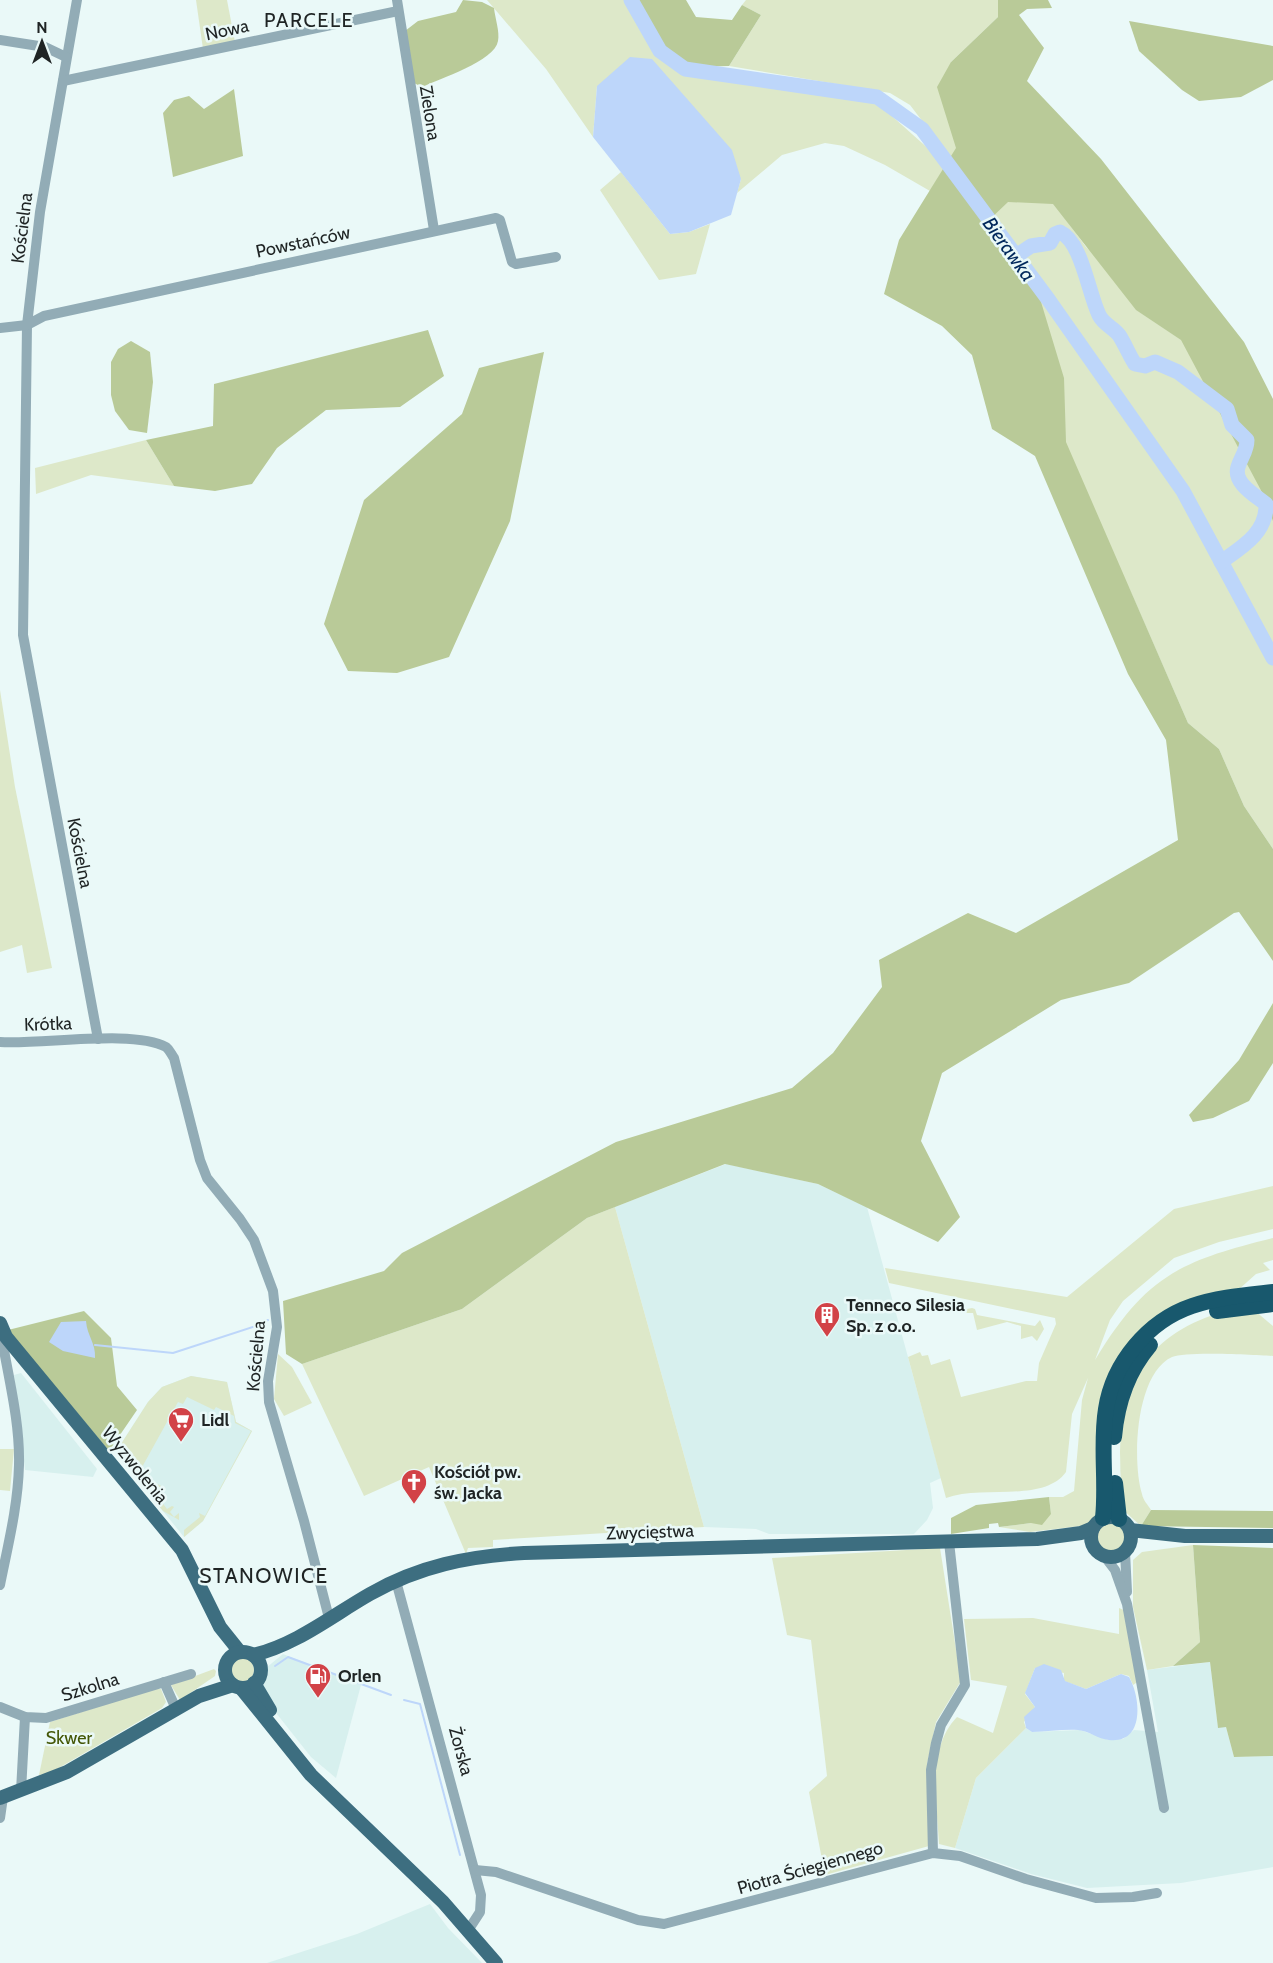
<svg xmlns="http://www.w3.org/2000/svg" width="1273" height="1963" viewBox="0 0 1273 1963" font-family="Cabin,sans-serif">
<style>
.built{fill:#d7f0ee}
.green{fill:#dde8c9}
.forest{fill:#b9ca98}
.water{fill:#bdd6fa}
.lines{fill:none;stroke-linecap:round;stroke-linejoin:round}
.stream{stroke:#bdd6fa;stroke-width:2}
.river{stroke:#bdd6fa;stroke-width:15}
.minor{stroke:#92acb6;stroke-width:10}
.major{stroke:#3d6e80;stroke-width:14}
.highway{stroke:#18586d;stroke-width:16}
.labels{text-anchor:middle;stroke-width:5;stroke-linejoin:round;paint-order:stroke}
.street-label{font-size:18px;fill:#1f2424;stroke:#eaf9f8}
.poi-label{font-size:18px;font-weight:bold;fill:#1f2424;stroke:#eaf9f8;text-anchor:start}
.park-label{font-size:18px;fill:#445707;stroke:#eaf9f8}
.neighbourhood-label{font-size:20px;letter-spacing:1.5px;fill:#1f2424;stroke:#eaf9f8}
.water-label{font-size:20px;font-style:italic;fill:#02295c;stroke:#eaf9f8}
.quarter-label{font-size:21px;letter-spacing:1.5px;fill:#1f2424;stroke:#eaf9f8}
</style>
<rect width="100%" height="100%" fill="#eaf9f8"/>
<g class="built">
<path d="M726 1164 818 1184 867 1207 941 1478 930 1483 933 1508 927 1520 914 1534H769L756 1529 704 1527 615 1207Z"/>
<path d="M21 1373 97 1469 93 1477 25 1470 14 1375Z"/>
<path d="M191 1376 227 1382 236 1422 252 1431 203 1521 184 1537 133 1474 132 1460 121 1444 148 1402 162 1387Z"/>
<path d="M283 1654 361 1685 336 1778 311 1757 269 1704 261 1683 266 1668Z"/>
<path d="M1210 1662 1218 1727H1226L1234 1757 1273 1756V1867L1181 1883 1087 1888 1031 1874 955 1848 976 1778 1026 1728 1032 1732 1080 1730 1109 1740 1123 1739 1134 1730 1158 1732 1147 1670Z"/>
<path d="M430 1904 448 1928 482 1963H267L357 1934Z"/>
</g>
<g class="green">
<path d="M196 0H227L235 42 203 49Z"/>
<path d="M487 0H629C644 29 656 57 686 73L874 100 941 160 946 152 910 105 890 93 729 66 761 15 742 5 746 0H998V17L951 62 1086 247 1187 336 1273 485V849L1244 806 1219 749 1188 723 1129 588 1092 559 987 223 946 165 930 191 885 165 844 146 825 143 782 155 737 193 741 179 597 86 593 137 546 69Z"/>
<path d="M621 172 670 234 689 232 710 224 696 274 659 280 600 190Z"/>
<path d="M146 440 174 486 91 475 36 494 35 468Z"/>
<path d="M0 690 15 787 52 968 27 973 22 945 0 952Z"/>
<path d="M1273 1186V1229L1219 1242 1174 1258 1123 1301 1110 1320 1095 1360C1146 1276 1180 1261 1273 1238V1260L1263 1263 1270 1270 1256 1274 1237 1291 1129 1344 1097 1515 1089 1525 1030 1532 999 1527 1031 1523 1051 1514 1049 1497H1063L1074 1491 1082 1400 1088 1378 1072 1414 1066 1472C1044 1503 981 1485 946 1498L908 1357 920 1352 922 1356 928 1355 931 1365 950 1359 961 1397 1026 1381H1037L1039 1363 1056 1324 1055 1318 889 1283 885 1268 1067 1297 1174 1209Z"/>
<path d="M615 1207 704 1527 493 1540V1547L468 1548 466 1554 429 1467 364 1496 302 1364 462 1309 587 1218Z"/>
<path d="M972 1308 975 1309 977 1315 1035 1326 1040 1320 1044 1329 1037 1341 1032 1336 1021 1339V1326L1007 1322 977 1330 973 1313H966L967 1309Z"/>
<path d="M1254 1310 1273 1326V1356C1254 1355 1186 1351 1172 1357 1135 1374 1132 1462 1142 1494 1143 1500 1148 1505 1151 1510L1141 1526 1123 1510C1115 1424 1118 1348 1213 1315 1225 1311 1241 1311 1254 1310Z"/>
<path d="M278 1354 292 1367 312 1403 284 1416 274 1399Z"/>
<path d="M191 1376 227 1382 236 1422 252 1431 203 1521 184 1537V1530L200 1517 199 1513 205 1516 251 1431 235 1423 234 1416 216 1407 214 1410 187 1397 183 1404 178 1402 141 1469 150 1473 148 1479 163 1487 157 1496 167 1509 172 1506 174 1507 170 1512 174 1517 179 1513V1520L163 1511 133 1474 132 1460 121 1444 148 1402 162 1387Z"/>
<path d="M0 1449H14L10 1491 0 1490Z"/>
<circle cx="1111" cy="1538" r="15"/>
<path d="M1193 1545 1200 1642 1173 1666 1147 1670 1133 1607V1560L1142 1552Z"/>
<path d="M940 1548 961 1681 936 1722 927 1764 929 1846 825 1875 809 1792 827 1776 811 1640 787 1635 772 1558Z"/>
<path d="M1119 1608 1126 1611 1139 1681 1133 1685 1129 1676 1121 1674 1086 1689 1064 1681V1673L1035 1668 1025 1694 1035 1707 1024 1722 1026 1728 976 1778 955 1848 939 1844C937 1803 926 1749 957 1717L993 1733 1007 1686 971 1680 964 1619 1033 1618 1119 1634Z"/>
<circle cx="242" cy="1670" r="12"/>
<path d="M214 1669 216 1671 215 1676 180 1700 171 1685Z"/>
<path d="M154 1689H161L166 1702 162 1708 50 1773 39 1775 50 1722Z"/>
</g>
<g class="forest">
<path d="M463 0 482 2 494 8C495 18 500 32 498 41 495 61 439 79 422 87L412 82 405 31 418 21 456 12Z"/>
<path d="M636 0H686L696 17 732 20 742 5 761 15 729 66 688 67 663 49Z"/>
<path d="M998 0H1048L1052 8 1027 9 1019 15 1044 48 1027 81 1101 159 1244 342 1273 399V521L1264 496 1181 340 1136 310 1053 204 1008 202 987 222 1038 292 1064 378 1066 442 1188 723 1219 749 1244 806 1273 849V961L1239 912 1234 913 1129 983 1061 1000 942 1073 921 1141 960 1217 938 1242 818 1184 725 1164 587 1218 462 1309 302 1364 286 1354 283 1301 384 1271 402 1253 616 1142 792 1088 833 1053 882 987 879 960 968 913 1016 933 1178 840 1166 740 1128 674 1035 456 992 429 972 355 942 326 884 294 899 240 956 148 937 87 951 62 998 17Z"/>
<path d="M1129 21 1273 46V80L1241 97 1199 101 1182 90 1139 51Z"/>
<path d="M234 89 243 156 173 177 163 113 174 100 189 96 204 109Z"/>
<path d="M428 330 444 376 400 407 326 410 277 448 252 484 215 491 174 486 146 440 213 426 214 384Z"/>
<path d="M131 341 150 352 153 382 147 433 129 430 115 411 111 395V362L118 349Z"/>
<path d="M544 352 510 521 449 657 397 673 348 671 324 624 364 500 462 414 479 368Z"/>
<path d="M1273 1003V1063L1249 1101 1213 1118 1193 1122 1189 1115 1239 1060Z"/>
<path d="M84 1311 111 1338 117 1386 137 1410 109 1451 8 1330Z"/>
<path d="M1049 1497 1051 1514 1042 1525 1031 1523 999 1527 998 1523 989 1524V1528L951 1534V1518L976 1505Z"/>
<path d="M1151 1510 1273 1511V1528L1141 1526Z"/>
<path d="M1193 1545 1273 1548V1756L1234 1757 1226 1727 1218 1728 1210 1662 1173 1666 1200 1642Z"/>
</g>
<g class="water">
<path d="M630 57 652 59 732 150 741 179 731 215 689 232 670 234 593 137 597 86Z"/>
<path d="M86 1321C87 1336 96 1343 95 1358L63 1351 49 1342 61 1322Z"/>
<path d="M1044 1664 1061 1670 1065 1681 1086 1689 1121 1674 1129 1677C1141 1698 1145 1744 1109 1740 1098 1739 1089 1731 1078 1730 1063 1729 1047 1732 1032 1732L1026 1728 1024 1717 1035 1707 1025 1693 1035 1668Z"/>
</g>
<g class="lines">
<g class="stream">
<path d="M95 1345 173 1353 256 1326 268 1320"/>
<path d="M275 1666 288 1657 391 1695"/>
<path d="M404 1700 420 1704 460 1855"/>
</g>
<g class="river">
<path d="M631 0 660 51 685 69 877 97 922 129 1048 299 1183 491 1273 658"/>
<path d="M1016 256 1031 246 1050 243 1055 234 1060 232C1082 242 1088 292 1099 315 1104 325 1113 327 1119 335 1125 344 1129 355 1135 364L1145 366 1155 362 1178 372 1227 409 1232 425 1247 440C1247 451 1241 457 1238 467 1233 483 1255 495 1266 504 1267 533 1242 547 1221 562"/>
</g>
<g class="minor">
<path d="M77 0 40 212 27 325 23 635 98 1039"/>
<path d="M397 0 434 230"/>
<path d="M0 40 45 47 66 57"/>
<path d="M63 81 398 11"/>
<path d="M0 328 27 325 44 316 496 218 500 220 512 262 516 264 556 257"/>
<path d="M0 1042C40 1045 134 1029 166 1047 170 1050 171 1054 174 1058L200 1160 207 1178 240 1219 254 1240 273 1291 277 1327 268 1381 269 1402 304 1521 329 1618"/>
<path d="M1125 1552 1127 1592"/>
<path d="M1105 1557 1115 1570 1127 1604 1164 1808"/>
<path d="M396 1581 481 1895 480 1912 469 1929"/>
<path d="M0 1585C8 1545 18 1506 19 1465 20 1425 10 1384 3 1345L6 1337"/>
<path d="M164 1682 176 1709"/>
<path d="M0 1707 25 1717 46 1718 191 1674"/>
<path d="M21 1791 25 1717"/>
<path d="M0 1818 3 1797"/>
<path d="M933 1853 931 1770 936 1743 941 1725 965 1685 949 1542"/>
<path d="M475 1870 496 1872 638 1920 664 1924 933 1853 960 1856 1026 1879 1096 1898 1133 1897 1157 1893"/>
</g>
<g class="major">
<path d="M0 1323 6 1337 182 1550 220 1627 240 1652"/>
<circle cx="1111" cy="1537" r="20"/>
<path d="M1130 1530 1185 1536H1273"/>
<circle cx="243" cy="1670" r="18"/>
<path d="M253 1655C296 1645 333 1615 370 1594 419 1566 469 1556 524 1553L1037 1539 1081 1533 1093 1528"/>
<path d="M254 1683 270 1710"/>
<path d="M241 1688 311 1775 443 1902 496 1963"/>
<path d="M0 1798 67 1772 199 1696 233 1685"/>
</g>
<g class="highway">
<path d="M1217 1311 1273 1304"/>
<path d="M1114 1437C1117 1402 1127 1372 1150 1345"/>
<path d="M1115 1483 1119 1519"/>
<path d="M1103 1518C1107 1482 1100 1445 1106 1409 1113 1363 1148 1321 1192 1306 1218 1297 1246 1295 1273 1292"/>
</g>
</g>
<defs>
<g id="building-pin" transform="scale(1.35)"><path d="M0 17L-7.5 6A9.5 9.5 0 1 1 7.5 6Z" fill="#d24247" stroke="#eaf9f8"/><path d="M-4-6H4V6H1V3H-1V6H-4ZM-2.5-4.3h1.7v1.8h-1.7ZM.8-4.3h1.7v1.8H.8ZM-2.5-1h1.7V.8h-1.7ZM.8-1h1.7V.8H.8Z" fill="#fff"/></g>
<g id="supermarket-pin" transform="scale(1.35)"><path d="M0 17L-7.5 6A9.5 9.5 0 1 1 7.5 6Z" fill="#d24247" stroke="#eaf9f8"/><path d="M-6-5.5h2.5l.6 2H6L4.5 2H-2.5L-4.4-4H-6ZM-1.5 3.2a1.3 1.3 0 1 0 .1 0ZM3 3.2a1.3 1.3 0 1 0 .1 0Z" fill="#fff"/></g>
<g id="church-pin" transform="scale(1.35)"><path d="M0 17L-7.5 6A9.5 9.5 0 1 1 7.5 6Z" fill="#d24247" stroke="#eaf9f8"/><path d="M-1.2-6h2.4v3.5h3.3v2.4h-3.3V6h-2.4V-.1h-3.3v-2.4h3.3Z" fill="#fff"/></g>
<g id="fuel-pin" transform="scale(1.35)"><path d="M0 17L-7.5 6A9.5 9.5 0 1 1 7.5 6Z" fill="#d24247" stroke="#eaf9f8"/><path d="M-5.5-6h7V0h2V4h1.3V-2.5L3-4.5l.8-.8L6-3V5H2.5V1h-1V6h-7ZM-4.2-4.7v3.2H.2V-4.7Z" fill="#fff"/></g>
</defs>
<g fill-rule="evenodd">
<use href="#building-pin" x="827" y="1315"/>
<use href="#supermarket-pin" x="181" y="1420"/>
<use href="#church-pin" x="414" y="1482"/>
<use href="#fuel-pin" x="318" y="1676"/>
</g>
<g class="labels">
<g class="street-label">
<text transform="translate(227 30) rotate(-12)" y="6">Nowa</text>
<text transform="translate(430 113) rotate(81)" y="6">Zielona</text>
<text transform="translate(22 228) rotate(-83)" y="6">Kościelna</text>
<text transform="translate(303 242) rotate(-12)" y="6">Powstańców</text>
<text transform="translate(80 853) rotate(79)" y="6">Kościelna</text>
<text transform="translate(48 1024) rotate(-2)" y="6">Krótka</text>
<text transform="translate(256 1356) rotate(-85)" y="6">Kościelna</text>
<text transform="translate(135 1465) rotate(51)" y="6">Wyzwolenia</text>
<text transform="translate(650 1532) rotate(-2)" y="6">Zwycięstwa</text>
<text transform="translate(90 1687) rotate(-17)" y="6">Szkolna</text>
<text transform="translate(461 1751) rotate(75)" y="6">Żorska</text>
<text transform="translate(810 1868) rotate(-16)" y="6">Piotra Ściegiennego</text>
</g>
<g class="poi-label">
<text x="846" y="1311">Tenneco Silesia<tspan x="846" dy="21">Sp. z o.o.</tspan></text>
<text x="201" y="1426">Lidl</text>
<text x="434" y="1478">Kościół pw.<tspan x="434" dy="21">św. Jacka</tspan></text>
<text x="338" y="1682">Orlen</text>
</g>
<g class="park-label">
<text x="69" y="1744">Skwer</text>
</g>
<g class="neighbourhood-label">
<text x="309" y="27">PARCELE</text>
</g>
<g class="water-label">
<text transform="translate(1009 249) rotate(54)" y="7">Bierawka</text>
</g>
<g class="quarter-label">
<text x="264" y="1583">STANOWICE</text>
</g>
</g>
<g transform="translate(42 42)" stroke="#eaf9f8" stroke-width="4.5" paint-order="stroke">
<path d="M0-4.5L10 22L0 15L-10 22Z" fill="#1f2424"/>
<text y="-9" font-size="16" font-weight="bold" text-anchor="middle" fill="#1f2424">N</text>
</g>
</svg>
